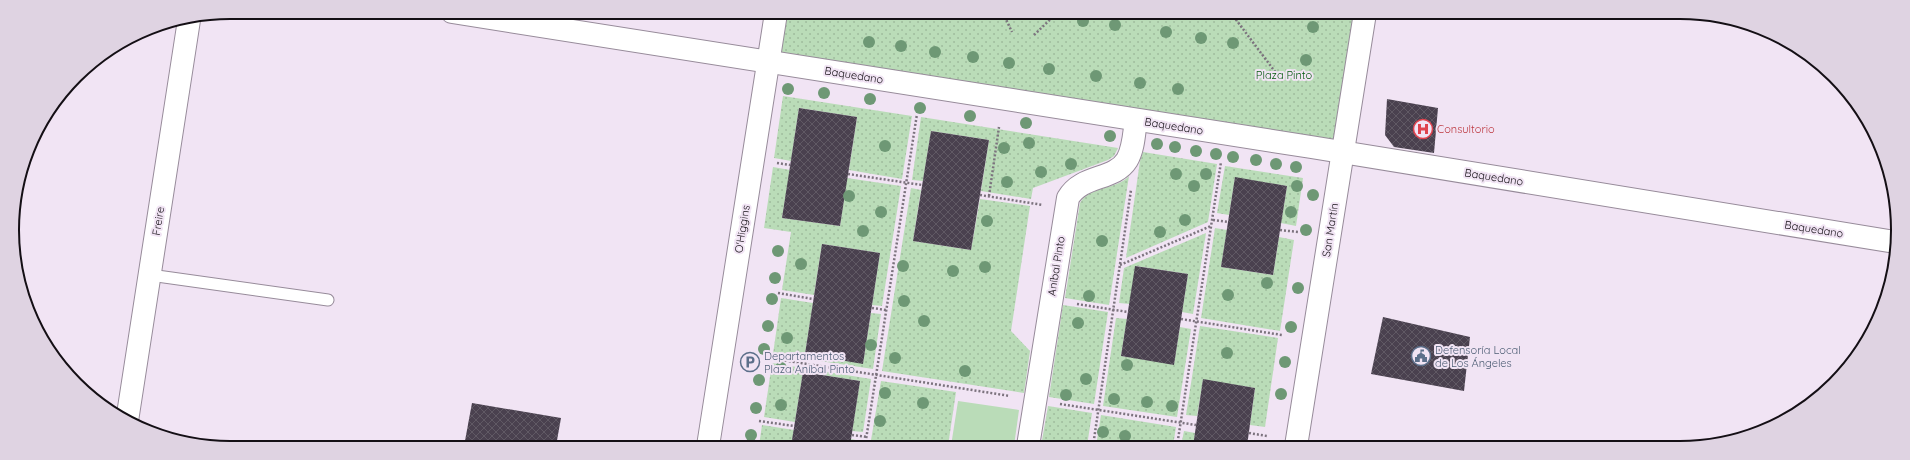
<svg xmlns="http://www.w3.org/2000/svg" width="1910" height="460" viewBox="0 0 1910 460" font-family="Quicksand,sans-serif">
<style>
.green{fill:url(#green-dots)}
.pitch{fill:#badcb8}
.building{fill:url(#building-cross-hatch)}
.lines{fill:none;stroke-linecap:round;stroke-linejoin:round}
.lane-casing{stroke:#978b9a;stroke-width:13}
.street-casing{stroke:#978b9a;stroke-width:24}
.secondary-casing{stroke:#978b9a;stroke-width:24}
.primary-casing{stroke:#978b9a;stroke-width:24}
.path{stroke:#7c737e;stroke-width:2.5;stroke-dasharray:2 2;stroke-linecap:butt}
.lane{stroke:#fff;stroke-width:11}
.street{stroke:#fff;stroke-width:22}
.secondary{stroke:#fff;stroke-width:22}
.primary{stroke:#fff;stroke-width:22}
.tree{fill:#6e9875}
.labels{text-anchor:middle;stroke-width:4;stroke-linejoin:round;paint-order:stroke}
.street-label{font-size:11px;fill:#140f15;stroke:#f1e4f4}
.park-label{font-size:11px;fill:#03590d;stroke:#f1e4f4}
.health-label{font-size:11px;fill:#be3a42;stroke:#f1e4f4;text-anchor:start}
.service-label{font-size:11px;fill:#4e5e75;stroke:#f1e4f4;text-anchor:start}
.rim{fill:none;stroke:#140f15;stroke-width:2}
</style>
<defs>
<pattern id="green-dots" width="8" height="8" patternUnits="userSpaceOnUse"><rect width="8" height="8" fill="#badcb8"/><path d="M2 2h.1M6 6h.1" fill="none" stroke="#9fbc9d" stroke-width="1.8" stroke-linecap="round"/></pattern>
<pattern id="building-cross-hatch" width="8" height="8" patternUnits="userSpaceOnUse"><rect width="8" height="8" fill="#4a414f"/><path d="M0 0l8 8M0 8l8-8" fill="none" stroke="#605964"/></pattern>
</defs>
<rect width="100%" height="100%" fill="#f1e4f4"/>
<g class="green">
<path d="M785 13H1356L1334 145 791 60 779 51Z"/>
<path d="M783 96 912 116 902 179 849 170 857 117 799 108 791 161 774 158Z"/>
<path d="M921 117 1118 148 1114 156 1108 160 1033 188 1031 199 981 191 989 140 931 131 923 181 912 180Z"/>
<path d="M1143 152 1217 164 1208 222 1126 258 1140 161Z"/>
<path d="M1225 166 1303 178 1296 226 1281 223 1287 186 1235 178 1229 215 1217 213Z"/>
<path d="M773 167 790 170 782 218 840 226 847 178 901 186 882 306 872 305 880 253 822 244 814 295 782 290 791 232 764 228Z"/>
<path d="M1129 176 1109 305 1065 298 1080 203C1089 186 1116 190 1129 176Z"/>
<path d="M911 188 921 190 913 241 971 250 980 199 1030 206 1011 331 1030 351 1024 393 882 371Z"/>
<path d="M1215 228 1227 230 1221 267 1273 275 1279 237 1294 240 1280 331 1201 318Z"/>
<path d="M1206 233 1193 314 1182 312 1188 274 1136 266 1130 304 1119 303 1124 268Z"/>
<path d="M781 298 813 303 805 354 863 363 871 313 881 314 873 369 773 354Z"/>
<path d="M1063 305 1108 312 1094 404 1049 397Z"/>
<path d="M1116 318 1127 319 1121 356 1174 364 1180 327 1191 329 1177 417 1103 406Z"/>
<path d="M1200 326 1278 338 1265 427 1250 425 1255 388 1203 380 1197 416 1186 415Z"/>
<path d="M772 363 871 379 863 432 852 431 860 381 803 372 795 422 764 417Z"/>
<path d="M881 381 956 392 948 446H870Z"/>
<path d="M1048 406 1092 413 1087 446H1041Z"/>
<path d="M1101 415 1176 427 1173 446H1096Z"/>
<path d="M762 425 794 430 791 446H759Z"/>
<path d="M1184 431 1195 433 1193 446H1181Z"/>
<path d="M851 439 861 441V446H850Z"/>
</g>
<path class="pitch" d="M958 401 1019 410 1014 446H951Z"/>
<g class="building">
<path d="M709 13H727V16Z"/>
<path d="M1387 99 1438 108 1434 153 1394 147 1385 135Z"/>
<path d="M799 108 857 117 840 226 782 218Z"/>
<path d="M931 131 989 140 971 250 913 241Z"/>
<path d="M1235 177 1287 186 1273 275 1221 267Z"/>
<path d="M822 244 880 253 863 364 805 354Z"/>
<path d="M1135 266 1188 274 1174 365 1121 356Z"/>
<path d="M1383 317 1470 337 1464 391 1371 374Z"/>
<path d="M803 372 860 381 850 446H791Z"/>
<path d="M1203 379 1255 388 1247 446H1193Z"/>
<path d="M472 403 561 418 556 446H464Z"/>
</g>
<g class="lines">
<g class="lane-casing">
<path id="lane" d="M150 275 328 300"/>
</g>
<g class="street-casing">
<path id="street" d="M1028 446 1068 198C1082 174 1114 181 1127 160 1134 148 1134 132 1136 120"/>
</g>
<g class="secondary-casing">
<g id="secondary">
<path d="M452 12 1311 147 1895 242"/>
<path d="M708 446 776 13"/>
<path d="M1296 446 1365 13"/>
</g>
</g>
<g class="primary-casing">
<path id="primary" d="M127 421 189 20"/>
</g>
<g class="path">
<path d="M1003 13 1012 32"/>
<path d="M1231 13 1276 73"/>
<path d="M1034 35 1057 13"/>
<path d="M777 163 790 165"/>
<path d="M848 174 922 185"/>
<path d="M980 195 1043 205"/>
<path d="M989 196 999 127"/>
<path d="M1213 220 1228 222"/>
<path d="M1280 230 1298 232"/>
<path d="M1120 265 1211 226"/>
<path d="M778 293 813 299"/>
<path d="M1077 304 1128 312"/>
<path d="M872 308 886 310"/>
<path d="M1181 319 1282 335"/>
<path d="M769 358 1010 396"/>
<path d="M1060 404 1196 425"/>
<path d="M759 421 794 426"/>
<path d="M1249 433 1267 436"/>
<path d="M852 435 867 437"/>
<path d="M865 446 917 114"/>
<path d="M1093 446 1131 190"/>
<path d="M1177 446 1221 162"/>
</g>
<use href="#lane" class="lane"/>
<use href="#street" class="street"/>
<use href="#secondary" class="secondary"/>
<use href="#primary" class="primary"/>
</g>
<g class="tree">
<circle cx="1083" cy="21" r="6"/>
<circle cx="1115" cy="25" r="6"/>
<circle cx="1313" cy="27" r="6"/>
<circle cx="1166" cy="32" r="6"/>
<circle cx="1201" cy="38" r="6"/>
<circle cx="869" cy="42" r="6"/>
<circle cx="1233" cy="43" r="6"/>
<circle cx="901" cy="46" r="6"/>
<circle cx="935" cy="52" r="6"/>
<circle cx="973" cy="57" r="6"/>
<circle cx="1306" cy="60" r="6"/>
<circle cx="1009" cy="63" r="6"/>
<circle cx="1049" cy="69" r="6"/>
<circle cx="1096" cy="76" r="6"/>
<circle cx="1140" cy="83" r="6"/>
<circle cx="788" cy="89" r="6"/>
<circle cx="1178" cy="89" r="6"/>
<circle cx="824" cy="93" r="6"/>
<circle cx="870" cy="99" r="6"/>
<circle cx="920" cy="108" r="6"/>
<circle cx="970" cy="116" r="6"/>
<circle cx="1026" cy="123" r="6"/>
<circle cx="1110" cy="136" r="6"/>
<circle cx="1029" cy="143" r="6"/>
<circle cx="1157" cy="144" r="6"/>
<circle cx="885" cy="146" r="6"/>
<circle cx="1175" cy="147" r="6"/>
<circle cx="1004" cy="148" r="6"/>
<circle cx="1196" cy="151" r="6"/>
<circle cx="1216" cy="154" r="6"/>
<circle cx="1233" cy="157" r="6"/>
<circle cx="1256" cy="160" r="6"/>
<circle cx="1071" cy="164" r="6"/>
<circle cx="1276" cy="164" r="6"/>
<circle cx="1296" cy="167" r="6"/>
<circle cx="1041" cy="172" r="6"/>
<circle cx="1176" cy="174" r="6"/>
<circle cx="1206" cy="174" r="6"/>
<circle cx="1007" cy="182" r="6"/>
<circle cx="1194" cy="186" r="6"/>
<circle cx="1297" cy="186" r="6"/>
<circle cx="1313" cy="195" r="6"/>
<circle cx="849" cy="196" r="6"/>
<circle cx="881" cy="212" r="6"/>
<circle cx="1291" cy="212" r="6"/>
<circle cx="1185" cy="220" r="6"/>
<circle cx="987" cy="221" r="6"/>
<circle cx="1306" cy="230" r="6"/>
<circle cx="863" cy="231" r="6"/>
<circle cx="1160" cy="232" r="6"/>
<circle cx="1102" cy="241" r="6"/>
<circle cx="778" cy="251" r="6"/>
<circle cx="801" cy="264" r="6"/>
<circle cx="903" cy="266" r="6"/>
<circle cx="985" cy="267" r="6"/>
<circle cx="953" cy="271" r="6"/>
<circle cx="775" cy="278" r="6"/>
<circle cx="1267" cy="283" r="6"/>
<circle cx="1298" cy="288" r="6"/>
<circle cx="1228" cy="295" r="6"/>
<circle cx="1089" cy="296" r="6"/>
<circle cx="772" cy="299" r="6"/>
<circle cx="904" cy="301" r="6"/>
<circle cx="924" cy="321" r="6"/>
<circle cx="1078" cy="323" r="6"/>
<circle cx="768" cy="326" r="6"/>
<circle cx="1291" cy="327" r="6"/>
<circle cx="787" cy="338" r="6"/>
<circle cx="871" cy="345" r="6"/>
<circle cx="764" cy="349" r="6"/>
<circle cx="1227" cy="353" r="6"/>
<circle cx="895" cy="358" r="6"/>
<circle cx="1285" cy="362" r="6"/>
<circle cx="1127" cy="365" r="6"/>
<circle cx="781" cy="368" r="6"/>
<circle cx="965" cy="371" r="6"/>
<circle cx="1086" cy="379" r="6"/>
<circle cx="759" cy="380" r="6"/>
<circle cx="885" cy="393" r="6"/>
<circle cx="1281" cy="394" r="6"/>
<circle cx="1066" cy="395" r="6"/>
<circle cx="1114" cy="399" r="6"/>
<circle cx="1147" cy="402" r="6"/>
<circle cx="923" cy="403" r="6"/>
<circle cx="781" cy="405" r="6"/>
<circle cx="1172" cy="406" r="6"/>
<circle cx="756" cy="408" r="6"/>
<circle cx="880" cy="421" r="6"/>
<circle cx="1103" cy="432" r="6"/>
<circle cx="751" cy="435" r="6"/>
<circle cx="1125" cy="436" r="6"/>
</g>
<defs>
<g id="hospital-ring" transform="scale(1)"><circle r="9.5" fill="#f1e4f4" stroke="#e0444e" stroke-width="1.5"/><path d="M-5-5h3v3.5h4V-5h3V5h-3V1.5h-4V5h-3Z" fill="#e0444e"/></g>
<g id="civic-ring" transform="scale(1)"><circle r="9.5" fill="#f1e4f4" stroke="#5c6f8a" stroke-width="1.5"/><path d="M-.6-6.5H3V-4.5H.6V-3L4-1V1h2V6H-6V1h2V-1L-.6-3ZM-1.2 2.5V6h2.4V2.5Z" fill="#5c6f8a"/></g>
<g id="parking-ring" transform="scale(1)"><circle r="9.5" fill="#f1e4f4" stroke="#5c6f8a" stroke-width="1.5"/><path d="M-3.5-5.5H1a3.5 3.5 0 0 1 0 7H-1V5.5H-3.5ZM-1-3.4V-.6H.8a1.4 1.4 0 0 0 0-2.8Z" fill="#5c6f8a"/></g>
</defs>
<g fill-rule="evenodd">
<use href="#hospital-ring" x="1423" y="129"/>
<use href="#civic-ring" x="1421" y="356"/>
<use href="#parking-ring" x="750" y="362"/>
</g>
<g class="labels">
<g class="street-label">
<text transform="translate(854 75) rotate(9)" y="4">Baquedano</text>
<text transform="translate(1174 126) rotate(9)" y="4">Baquedano</text>
<text transform="translate(1494 177) rotate(9)" y="4">Baquedano</text>
<text transform="translate(158 221) rotate(-81)" y="4">Freire</text>
<text transform="translate(742 229) rotate(-81)" y="4">O'Higgins</text>
<text transform="translate(1814 229) rotate(9)" y="4">Baquedano</text>
<text transform="translate(1330 230) rotate(-81)" y="4">San Martín</text>
<text transform="translate(1056 266) rotate(-81)" y="4">Aníbal Pinto</text>
</g>
<g class="park-label">
<text x="1284" y="79">Plaza Pinto</text>
</g>
<g class="health-label">
<text x="1437" y="133">Consultorio</text>
</g>
<g class="service-label">
<text x="1435" y="354">Defensoría Local<tspan x="1435" dy="13">de Los Ángeles</tspan></text>
<text x="764" y="360">Departamentos<tspan x="764" dy="13">Plaza Aníbal Pinto</tspan></text>
</g>
</g>
<path d="M0 0H1910V460H0ZM230 19H1680A211 211 0 0 1 1891 230V230A211 211 0 0 1 1680 441H230A211 211 0 0 1 19 230V230A211 211 0 0 1 230 19Z" fill="#dfd3e2" fill-rule="evenodd"/>
<path class="rim" d="M230 19H1680A211 211 0 0 1 1891 230V230A211 211 0 0 1 1680 441H230A211 211 0 0 1 19 230V230A211 211 0 0 1 230 19Z"/>
</svg>
